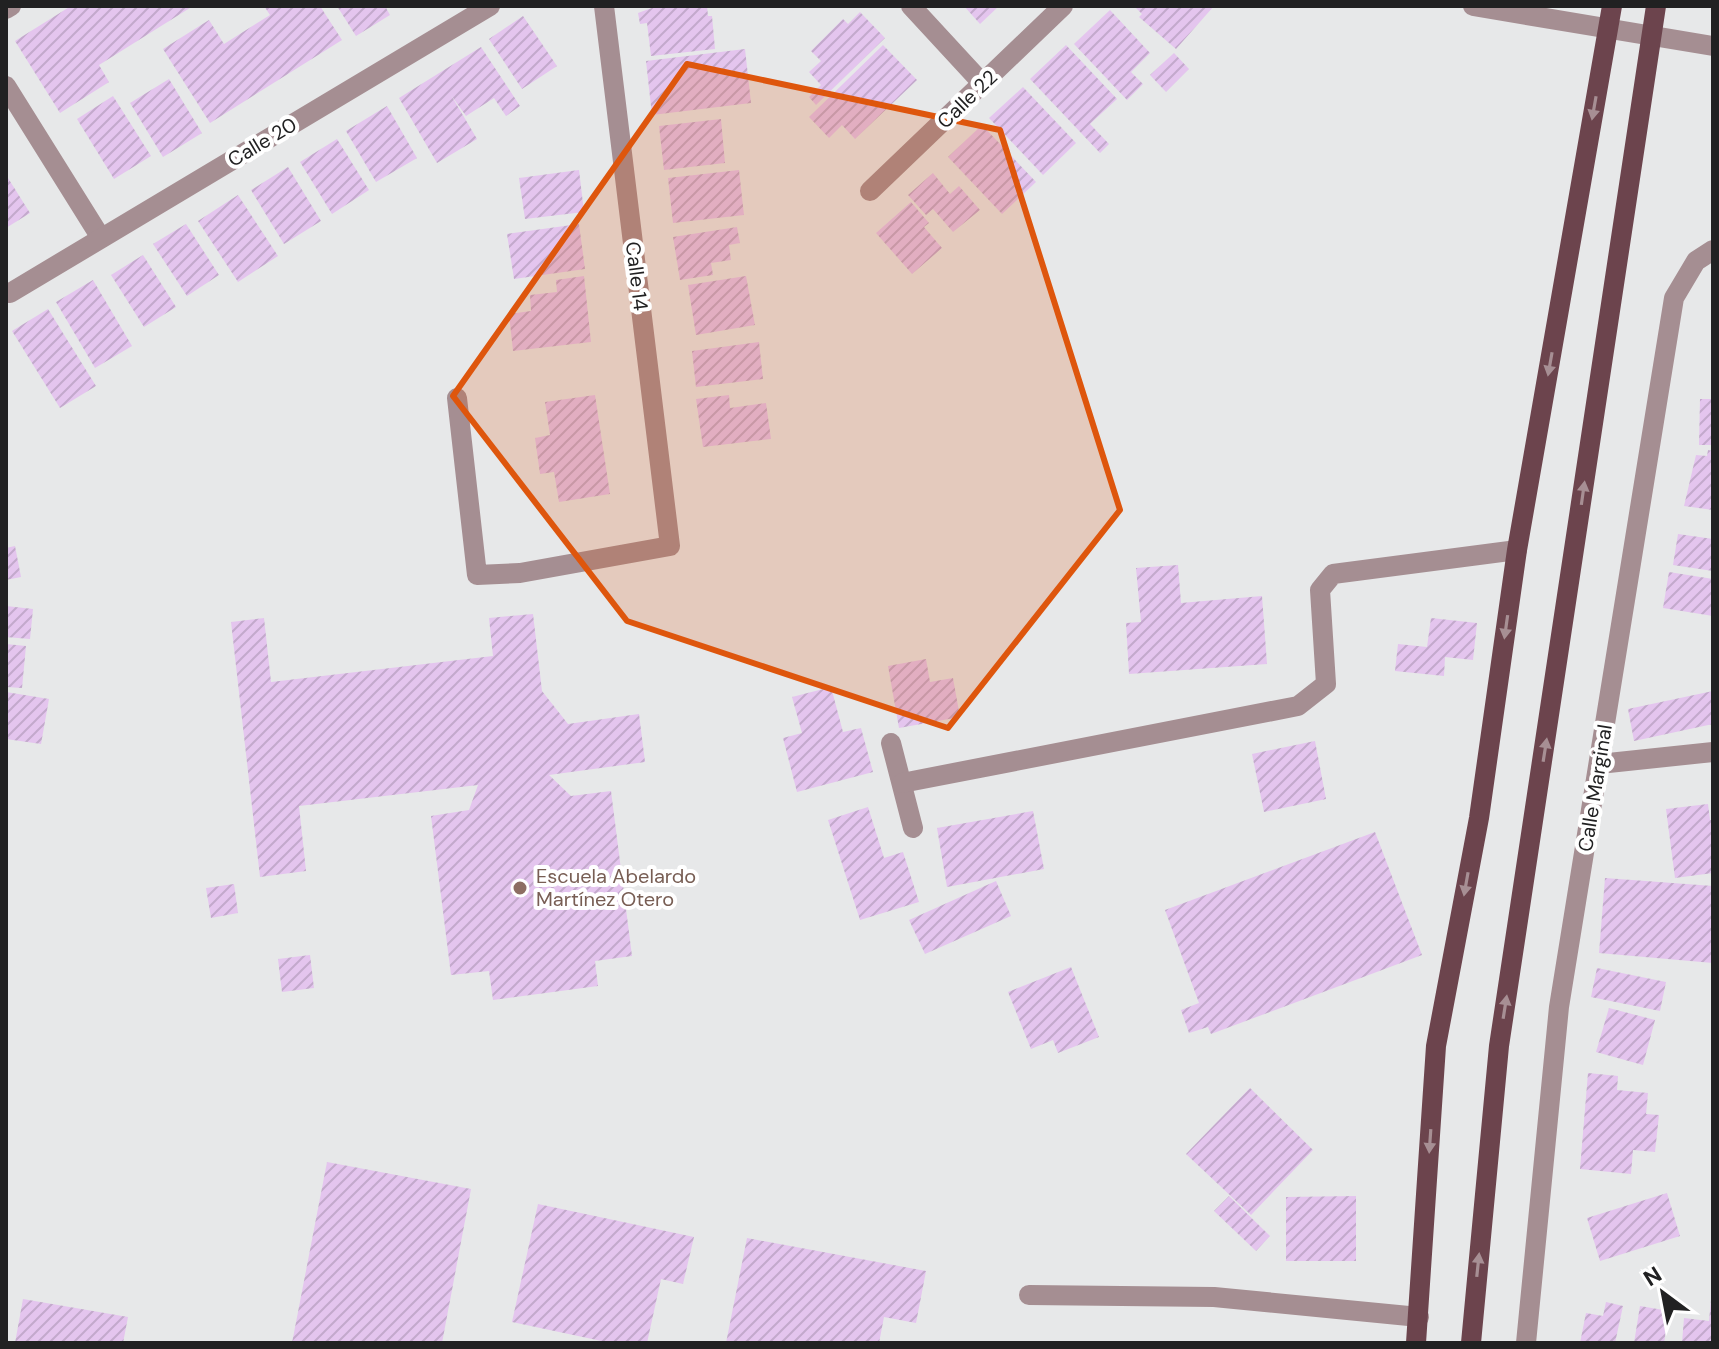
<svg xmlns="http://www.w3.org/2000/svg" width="1719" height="1349" viewBox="0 0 1719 1349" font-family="'DM Sans',sans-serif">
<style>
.building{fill:url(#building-hatch)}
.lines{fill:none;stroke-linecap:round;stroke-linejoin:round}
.minor{stroke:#a58e92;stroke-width:20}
.major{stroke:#6c444d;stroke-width:20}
.oneway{fill:#a78f94}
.marked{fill:#de560d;fill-opacity:0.2;stroke:#de560d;stroke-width:6;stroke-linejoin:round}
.education-dot{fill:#8d6e63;stroke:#fff;stroke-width:3}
.labels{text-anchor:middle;stroke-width:8;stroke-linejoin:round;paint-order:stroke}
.street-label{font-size:20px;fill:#212122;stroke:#fff}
.education-label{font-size:20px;fill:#785e54;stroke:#fff;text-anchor:start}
</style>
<defs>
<pattern id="building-hatch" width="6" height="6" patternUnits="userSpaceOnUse" patternTransform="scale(2)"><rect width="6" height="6" fill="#e4c5ee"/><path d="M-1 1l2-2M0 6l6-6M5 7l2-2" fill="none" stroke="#c3a9cc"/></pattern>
</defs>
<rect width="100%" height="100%" fill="#e7e8e9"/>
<g class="building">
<path d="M71 6H193L99 65 109 82 60 113 15 41Z"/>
<path d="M264 6H320L342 40 210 123 163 49 209 20 224 44 270 15Z"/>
<path d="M337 6H385L390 15 356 36Z"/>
<path d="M707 6 708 16H712L715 49 651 56 647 23 640 24 638 13 657 6Z"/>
<path d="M964 6H999L980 24Z"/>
<path d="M1134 6H1214L1176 49 1139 17 1142 14Z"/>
<path d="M1110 10 1150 53 1131 72 1143 84 1127 100 1074 44Z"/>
<path d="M860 12 885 38 816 105 809 97 821 85 809 72 821 61 811 51 843 19 848 24Z"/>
<path d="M523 16 557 66 522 89 489 39Z"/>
<path d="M883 45 917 80 855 139 842 125 829 138 809 117Z"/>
<path d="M1066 45 1117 99 1090 124 1109 144 1100 153 1030 79Z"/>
<path d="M481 47 520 106 506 116 494 98 466 116 451 95 477 139 437 163 399 98Z"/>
<path d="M745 49 751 103 652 115 646 61Z"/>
<path d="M1174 53 1189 69 1166 92 1150 75Z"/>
<path d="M169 79 202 133 163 157 130 103Z"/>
<path d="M1023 87 1076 143 1043 175 989 118Z"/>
<path d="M113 96 151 156 114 179 77 119Z"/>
<path d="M387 106 417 158 376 182 346 131Z"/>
<path d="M721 119 725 163 664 170 659 126Z"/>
<path d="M982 125 1036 182 1002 214 948 157Z"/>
<path d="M337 139 369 190 332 214 300 162Z"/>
<path d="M288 167 321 221 284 244 251 190Z"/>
<path d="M579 170 584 212 525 219 519 178Z"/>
<path d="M739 170 744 215 673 223 668 178Z"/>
<path d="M933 173 950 194 959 186 980 210 953 232 933 209 926 215 908 195Z"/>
<path d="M8 178 30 213 6 228V179Z"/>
<path d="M238 195 278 256 238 282 198 221Z"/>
<path d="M911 202 929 223 924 227 942 248 912 274 876 233Z"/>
<path d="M186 224 219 275 187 296 153 244Z"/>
<path d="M579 224 585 269 514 279 507 234Z"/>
<path d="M737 227 740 243 729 245 731 260 711 263 713 275 680 280 673 237Z"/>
<path d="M143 255 176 307 144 327 111 275Z"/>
<path d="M584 276 591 342 513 351 509 314 531 311 530 295 557 292 556 280Z"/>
<path d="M746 276 755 325 696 335 688 285Z"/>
<path d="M93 280 132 346 95 368 56 302Z"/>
<path d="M48 309 96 386 60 408 12 331Z"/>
<path d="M759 342 763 379 696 387 692 351Z"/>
<path d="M595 395 610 494 559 502 554 472 540 474 535 438 550 435 545 402Z"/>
<path d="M729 395 730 408 766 403 771 439 703 447 696 399Z"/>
<path d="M1700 399H1713V445H1699Z"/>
<path d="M1708 450 1713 451V510L1684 506 1696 455 1707 456Z"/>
<path d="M1678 534 1713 539V571L1673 565Z"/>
<path d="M15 546 21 577 6 580V548Z"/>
<path d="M1178 565 1181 603 1262 596 1267 664 1129 674 1126 623 1141 622 1136 568Z"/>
<path d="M1669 572 1713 579V616L1663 608Z"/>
<path d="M6 606 33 609 30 639 6 637Z"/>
<path d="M533 614 542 691 568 724 639 714 645 762 549 775 571 796 611 791 632 956 595 961 598 986 493 1000 489 971 451 975 431 816 469 810 478 785 299 806 306 871 260 877 231 622 264 618 271 682 493 656 489 618Z"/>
<path d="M1431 618 1477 623 1473 660 1445 657 1444 676 1395 671 1398 644 1427 647Z"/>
<path d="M6 644 26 646 22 688 6 687Z"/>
<path d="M926 659 930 682 953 678 960 717 899 728 888 666Z"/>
<path d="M831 687 843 732 861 728 873 772 797 792 783 738 802 733 792 697Z"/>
<path d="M1713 691V724L1634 741 1628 709Z"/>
<path d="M6 692 49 699 41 744 6 739Z"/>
<path d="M1315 741 1326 799 1264 812 1252 754Z"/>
<path d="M1708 804 1710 820H1713V873L1675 878 1666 809Z"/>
<path d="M868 807 884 858 903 852 919 902 860 920 828 820Z"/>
<path d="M1033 811 1044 869 947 887 937 828Z"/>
<path d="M1375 832 1422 955 1211 1034 1208 1027 1189 1033 1181 1010 1199 1003 1165 910Z"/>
<path d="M1605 878 1713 886V963L1599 953Z"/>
<path d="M996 881 1011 916 925 954 909 920Z"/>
<path d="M234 884 238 913 211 918 206 888Z"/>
<path d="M310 955 314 988 282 992 278 959Z"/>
<path d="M1071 967 1099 1037 1058 1053 1053 1040 1031 1049 1008 992Z"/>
<path d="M1597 968 1666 982 1660 1011 1591 997Z"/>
<path d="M1609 1008 1655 1020 1643 1065 1596 1052Z"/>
<path d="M1588 1073 1618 1076 1617 1090 1648 1093 1646 1114 1659 1115 1655 1152 1633 1150 1631 1174 1580 1169Z"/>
<path d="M1250 1088 1313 1150 1251 1215 1186 1154Z"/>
<path d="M327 1162 471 1189 442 1343H292Z"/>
<path d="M1667 1193 1680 1236 1600 1261 1587 1218Z"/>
<path d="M1229 1196 1270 1236 1256 1251 1214 1211Z"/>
<path d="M1356 1196V1261H1286V1197Z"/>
<path d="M538 1204 694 1237 683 1284 661 1279 647 1343H611L512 1322Z"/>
<path d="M747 1238 926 1271 916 1323 884 1317 879 1343H726Z"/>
<path d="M23 1299 128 1317 123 1343H15Z"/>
<path d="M1711 1299 1713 1343H1682L1684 1318 1709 1321Z"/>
<path d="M1606 1302 1623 1306 1615 1343H1580L1586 1313 1603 1316Z"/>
<path d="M1640 1306 1669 1311 1664 1343H1634Z"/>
</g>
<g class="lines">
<g class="minor">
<path d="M911 6 983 84"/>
<path d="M1473 6 1713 46"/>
<path d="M6 9 11 6"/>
<path d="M6 86 101 238"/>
<path d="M870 191 1063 6"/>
<path d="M10 293 490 6"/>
<path d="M457 398 477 575 520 573 670 546 604 6"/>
<path d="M891 743 913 828"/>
<path d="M1599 764 1713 752"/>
<path d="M902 783 1298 706 1326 684 1320 590 1333 574 1517 550"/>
<path d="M1029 1295 1214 1297 1419 1317"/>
<path d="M1526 1343 1559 1007 1674 298 1696 261 1713 250"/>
</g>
<g class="major">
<path d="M1416 1343 1436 1046 1479 818 1517 550 1612 6"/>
<path d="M1471 1343 1499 1046 1656 6"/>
</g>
</g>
<defs><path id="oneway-solid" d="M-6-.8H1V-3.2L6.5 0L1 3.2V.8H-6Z" transform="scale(2)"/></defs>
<g class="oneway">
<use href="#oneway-solid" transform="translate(1594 108) rotate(100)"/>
<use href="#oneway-solid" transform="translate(1550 364) rotate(100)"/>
<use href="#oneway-solid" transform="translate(1583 493) rotate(-82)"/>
<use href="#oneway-solid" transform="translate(1506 627) rotate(98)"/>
<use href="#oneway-solid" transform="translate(1545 750) rotate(-81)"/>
<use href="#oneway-solid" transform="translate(1466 884) rotate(100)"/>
<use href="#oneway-solid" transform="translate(1505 1007) rotate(-81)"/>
<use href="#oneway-solid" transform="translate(1430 1141) rotate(94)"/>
<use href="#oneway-solid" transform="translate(1478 1265) rotate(-84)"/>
</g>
<path class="marked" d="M687 64 1000 130 1120 510 948 728 627 621 453 396Z"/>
<circle class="education-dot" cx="520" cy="888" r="8"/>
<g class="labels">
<g class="street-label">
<text transform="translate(967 99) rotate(-44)" y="7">Calle 22</text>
<text transform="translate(262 142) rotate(-31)" y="7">Calle 20</text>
<text transform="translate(637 276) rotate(83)" y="7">Calle 14</text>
<text transform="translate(1595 788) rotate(-81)" y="7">Calle Marginal</text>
</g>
<g class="education-label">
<text x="536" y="883">Escuela Abelardo<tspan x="536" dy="23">Martínez Otero</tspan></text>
</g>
</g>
<rect width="1719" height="1349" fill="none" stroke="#212122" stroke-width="16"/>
<g transform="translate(1663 1293) rotate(328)" stroke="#ffffff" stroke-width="6" paint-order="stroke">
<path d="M0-6L14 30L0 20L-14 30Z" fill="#212122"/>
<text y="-12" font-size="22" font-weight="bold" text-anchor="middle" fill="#212122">N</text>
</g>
</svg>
